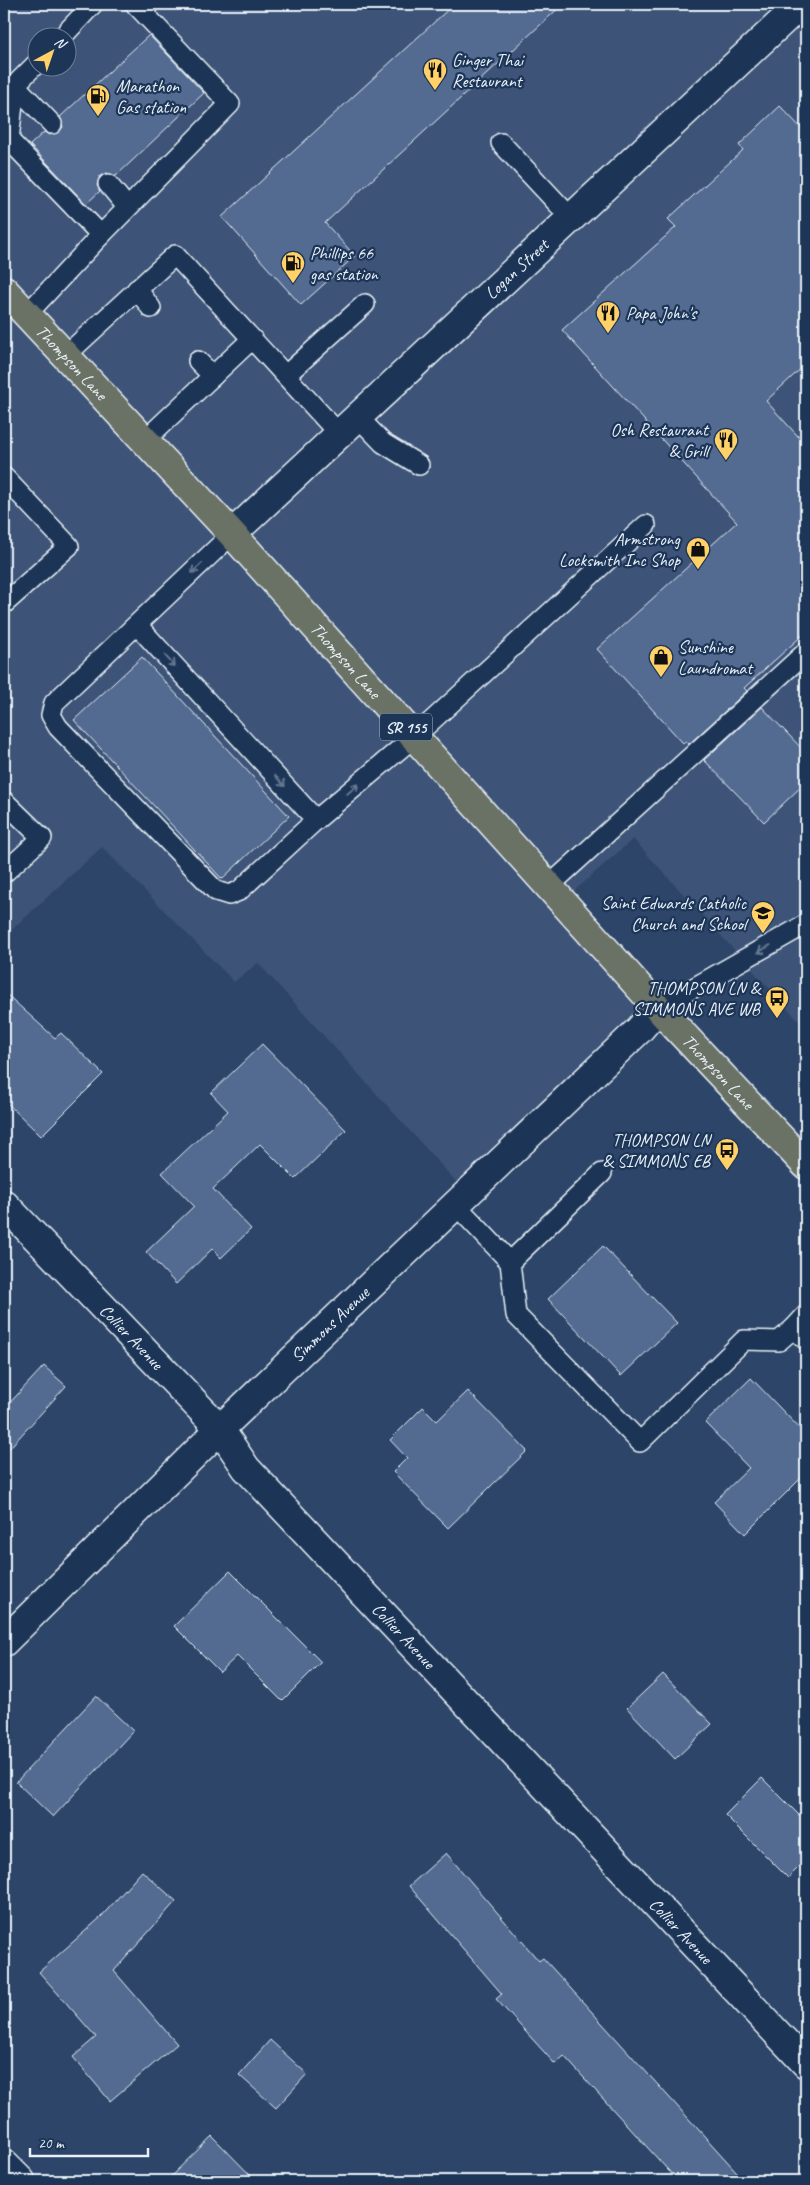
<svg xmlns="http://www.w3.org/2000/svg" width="810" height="2185" viewBox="0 0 810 2185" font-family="Caveat,sans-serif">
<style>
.built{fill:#3c5377;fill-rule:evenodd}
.building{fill:#526a91;stroke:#e8f1f8}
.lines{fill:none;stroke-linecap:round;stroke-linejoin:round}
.lane-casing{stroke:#e8f1f8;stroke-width:22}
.street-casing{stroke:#e8f1f8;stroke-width:31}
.primary-casing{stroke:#e8f1f8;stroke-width:31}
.lane{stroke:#1d3557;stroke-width:19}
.street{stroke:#1d3557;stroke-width:28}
.primary{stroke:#6b7165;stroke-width:28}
.oneway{stroke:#64778f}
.labels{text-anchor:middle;stroke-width:4.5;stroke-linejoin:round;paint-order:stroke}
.shield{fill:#1d3557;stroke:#abb9c8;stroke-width:1}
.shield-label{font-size:16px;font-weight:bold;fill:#e8f1f8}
.poi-label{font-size:18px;fill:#e8f1f8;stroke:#1d3557;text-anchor:start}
.street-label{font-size:18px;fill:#e8f1f8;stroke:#1d3557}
</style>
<rect width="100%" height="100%" fill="#2d4568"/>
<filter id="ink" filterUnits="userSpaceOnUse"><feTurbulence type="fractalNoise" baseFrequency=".02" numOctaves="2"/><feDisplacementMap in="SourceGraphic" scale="10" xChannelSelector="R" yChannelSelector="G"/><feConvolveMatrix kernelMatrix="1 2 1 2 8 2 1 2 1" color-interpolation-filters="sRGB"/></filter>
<g filter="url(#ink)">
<path class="built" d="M4 4H806V1029L633 839 563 901 658 1008 467 1194 258 963 234 982 102 847 4 937ZM38 38H68V68H38Z"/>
<g class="building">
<path d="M454 4H563L325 223 355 256 301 305 222 217Z"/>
<path d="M149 35 204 93 116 176 107 173 100 176 97 185 100 191 86 204 30 145 44 132 49 135 59 132 63 127 60 117Z"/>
<path d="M780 106 806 133V364L766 401 806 445V632L744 688 747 691 689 744 686 741 683 743 597 649 737 522 562 330 676 227 668 219 743 150 739 145Z"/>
<path d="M142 657 289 816 222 879 74 720Z"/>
<path d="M762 707 806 753V782L764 822 704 760Z"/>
<path d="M4 992 55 1038 61 1033 103 1074 41 1136 4 1100Z"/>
<path d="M262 1044 346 1130 295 1179 260 1144 213 1189 251 1229 221 1258 212 1249 176 1284 146 1252 194 1206 162 1173 228 1111 211 1093Z"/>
<path d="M603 1246 677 1323 621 1376 548 1299Z"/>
<path d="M44 1366 66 1386 4 1454V1409Z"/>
<path d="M751 1378 806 1435V1473L745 1534 714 1502 749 1468 705 1423Z"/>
<path d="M468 1391 527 1451 448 1528 393 1472 407 1458 390 1440 423 1407 437 1421Z"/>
<path d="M230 1571 321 1662 282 1701 237 1656 220 1672 174 1626Z"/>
<path d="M663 1674 712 1724 675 1759 627 1708Z"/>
<path d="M96 1696 133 1731 53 1817 16 1782Z"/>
<path d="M762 1778 806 1822V1860L788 1878 725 1815Z"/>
<path d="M446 1853 539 1961 543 1958 745 2181H678L564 2056 555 2064 496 1999 502 1994 409 1886Z"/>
<path d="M142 1871 176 1901 114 1971 177 2044 110 2101 73 2057 96 2037 39 1972 100 1918Z"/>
<path d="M270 2040 307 2074 276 2108 239 2075Z"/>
<path d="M212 2136 256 2181H166Z"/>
</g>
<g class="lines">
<g class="lane-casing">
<g id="lane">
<path d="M61 38 93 4"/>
<path d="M15 85 52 124"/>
<path d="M9 140 101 235 27 314"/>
<path d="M501 143 571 218"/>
<path d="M4 146 9 140 15 85 38 62"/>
<path d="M108 184 127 207"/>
<path d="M101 235 230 104 135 4"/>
<path d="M137 289 151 308"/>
<path d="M66 355 175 255 339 434"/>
<path d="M198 361 213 376"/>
<path d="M286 375 365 304"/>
<path d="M358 417 383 443 419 465"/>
<path d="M145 440 252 339"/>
<path d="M4 477 69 546 4 604"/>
<path d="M232 534 54 703 51 715 58 727 216 891 229 895 239 891 316 820 414 737 646 525"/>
<path d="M137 625 316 820"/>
<path d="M4 801 42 838 4 873"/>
<path d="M549 886 806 652"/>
<path d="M658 1008 806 924"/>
<path d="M456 1205 510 1262 602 1173"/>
<path d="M510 1262 516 1315 640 1442 744 1340 779 1341 794 1328"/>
<path d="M806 1315 794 1328 806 1340"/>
</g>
</g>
<g class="street-casing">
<g id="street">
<path id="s1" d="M232 534 801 4"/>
<path id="s2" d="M4 1204 220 1429 246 1468 806 2064"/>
<path id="s3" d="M4 1642 220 1429 639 1030 658 1008"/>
<path d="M4 2164 21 2181"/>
</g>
</g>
<g class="primary-casing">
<g id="primary">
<path id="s4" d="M4 290 232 534 658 1008 806 1165"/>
</g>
</g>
<use href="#lane" class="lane"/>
<use href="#street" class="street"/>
<use href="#primary" class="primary"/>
</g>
<defs><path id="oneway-shaft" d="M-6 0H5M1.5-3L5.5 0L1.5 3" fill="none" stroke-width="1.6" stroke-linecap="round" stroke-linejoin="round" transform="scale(1.25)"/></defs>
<g class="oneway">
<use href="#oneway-shaft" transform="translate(197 568) rotate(137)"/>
<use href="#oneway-shaft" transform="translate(170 661) rotate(47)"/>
<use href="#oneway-shaft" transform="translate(280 781) rotate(47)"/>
<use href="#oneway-shaft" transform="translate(353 789) rotate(-40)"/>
<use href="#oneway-shaft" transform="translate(764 949) rotate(149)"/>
</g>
</g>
<defs>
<g id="restaurant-pin" transform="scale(1.25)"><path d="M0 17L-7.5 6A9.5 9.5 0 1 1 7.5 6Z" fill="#ffd166" stroke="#1d3557"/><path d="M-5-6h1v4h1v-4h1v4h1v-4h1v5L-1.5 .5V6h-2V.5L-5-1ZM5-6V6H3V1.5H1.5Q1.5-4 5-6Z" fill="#111"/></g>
<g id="fuel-pin" transform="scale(1.25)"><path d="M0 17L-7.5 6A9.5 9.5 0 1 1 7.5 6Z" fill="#ffd166" stroke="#1d3557"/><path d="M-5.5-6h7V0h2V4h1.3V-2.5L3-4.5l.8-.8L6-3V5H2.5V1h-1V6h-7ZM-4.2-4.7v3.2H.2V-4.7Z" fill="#111"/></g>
<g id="shop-pin" transform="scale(1.25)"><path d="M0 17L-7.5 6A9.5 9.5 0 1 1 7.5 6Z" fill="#ffd166" stroke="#1d3557"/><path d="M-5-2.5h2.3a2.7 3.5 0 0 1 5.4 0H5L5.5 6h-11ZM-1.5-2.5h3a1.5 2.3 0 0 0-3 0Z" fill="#111"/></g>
<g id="school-pin" transform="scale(1.25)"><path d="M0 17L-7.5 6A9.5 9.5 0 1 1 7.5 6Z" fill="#ffd166" stroke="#1d3557"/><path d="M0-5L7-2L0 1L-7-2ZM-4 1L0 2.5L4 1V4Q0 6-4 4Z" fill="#111"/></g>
<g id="bus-pin" transform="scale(1.25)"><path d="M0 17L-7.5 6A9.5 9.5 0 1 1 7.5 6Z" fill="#ffd166" stroke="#1d3557"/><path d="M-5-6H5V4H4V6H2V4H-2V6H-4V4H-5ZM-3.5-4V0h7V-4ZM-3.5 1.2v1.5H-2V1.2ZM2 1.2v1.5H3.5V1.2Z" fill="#111"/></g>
</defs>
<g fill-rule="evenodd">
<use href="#restaurant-pin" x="435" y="70"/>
<use href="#fuel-pin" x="98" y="96"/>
<use href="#fuel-pin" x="293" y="263"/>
<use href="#restaurant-pin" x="608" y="313"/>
<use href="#restaurant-pin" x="726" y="440"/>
<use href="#shop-pin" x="698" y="549"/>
<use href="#shop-pin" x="661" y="657"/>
<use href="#school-pin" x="763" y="913"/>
<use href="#bus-pin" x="777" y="998"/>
<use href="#bus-pin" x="727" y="1150"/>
</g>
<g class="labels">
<rect class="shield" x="380" y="713.5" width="52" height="27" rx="4"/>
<g class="shield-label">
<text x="406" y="733">SR 155</text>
</g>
<g class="poi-label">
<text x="452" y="66">Ginger Thai<tspan x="452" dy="21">Restaurant</tspan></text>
<text x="116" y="92">Marathon<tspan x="116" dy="21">Gas station</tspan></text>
<text x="310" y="259">Phillips 66<tspan x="310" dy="21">gas station</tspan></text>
<text x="626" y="319">Papa John's</text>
<text x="708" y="436" text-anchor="end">Osh Restaurant<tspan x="708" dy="21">&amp; Grill</tspan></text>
<text x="680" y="545" text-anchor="end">Armstrong<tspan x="680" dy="21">Locksmith Inc Shop</tspan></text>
<text x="678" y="653">Sunshine<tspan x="678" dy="21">Laundromat</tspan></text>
<text x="746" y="909" text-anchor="end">Saint Edwards Catholic<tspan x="746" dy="21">Church and School</tspan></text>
<text x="760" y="994" text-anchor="end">THOMPSON LN &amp;<tspan x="760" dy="21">SIMMONS AVE WB</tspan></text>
<text x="710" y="1146" text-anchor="end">THOMPSON LN<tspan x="710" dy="21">&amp; SIMMONS EB</tspan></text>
</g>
<g class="street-label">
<text dy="6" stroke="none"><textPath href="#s1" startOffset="389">Logan Street</textPath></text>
<text dy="6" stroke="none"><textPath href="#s4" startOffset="99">Thompson Lane</textPath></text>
<text dy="6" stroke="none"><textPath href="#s4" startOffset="504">Thompson Lane</textPath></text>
<text dy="6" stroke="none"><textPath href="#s4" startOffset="1059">Thompson Lane</textPath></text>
<text dy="6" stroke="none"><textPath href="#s3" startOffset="455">Simmons Avenue</textPath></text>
<text dy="6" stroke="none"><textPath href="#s2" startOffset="184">Collier Avenue</textPath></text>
<text dy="6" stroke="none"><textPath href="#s2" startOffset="589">Collier Avenue</textPath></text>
<text dy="6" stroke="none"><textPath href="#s2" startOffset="994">Collier Avenue</textPath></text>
</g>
</g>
<rect width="810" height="2185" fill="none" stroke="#1d3557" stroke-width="20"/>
<rect x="10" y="10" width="790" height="2165" fill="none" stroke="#e8f1f8" stroke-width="2" filter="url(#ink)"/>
<g transform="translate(52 52) rotate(40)"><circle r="24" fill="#1d3557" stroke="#6e8097"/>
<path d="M0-4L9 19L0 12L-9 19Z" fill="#ffd166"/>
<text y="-8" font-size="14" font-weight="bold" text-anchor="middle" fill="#e8f1f8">N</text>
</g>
<path d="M30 2148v8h118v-8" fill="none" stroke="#e8f1f8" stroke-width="2.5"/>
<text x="38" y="2148" font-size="15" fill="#e8f1f8" stroke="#1d3557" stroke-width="4" paint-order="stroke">20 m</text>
</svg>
